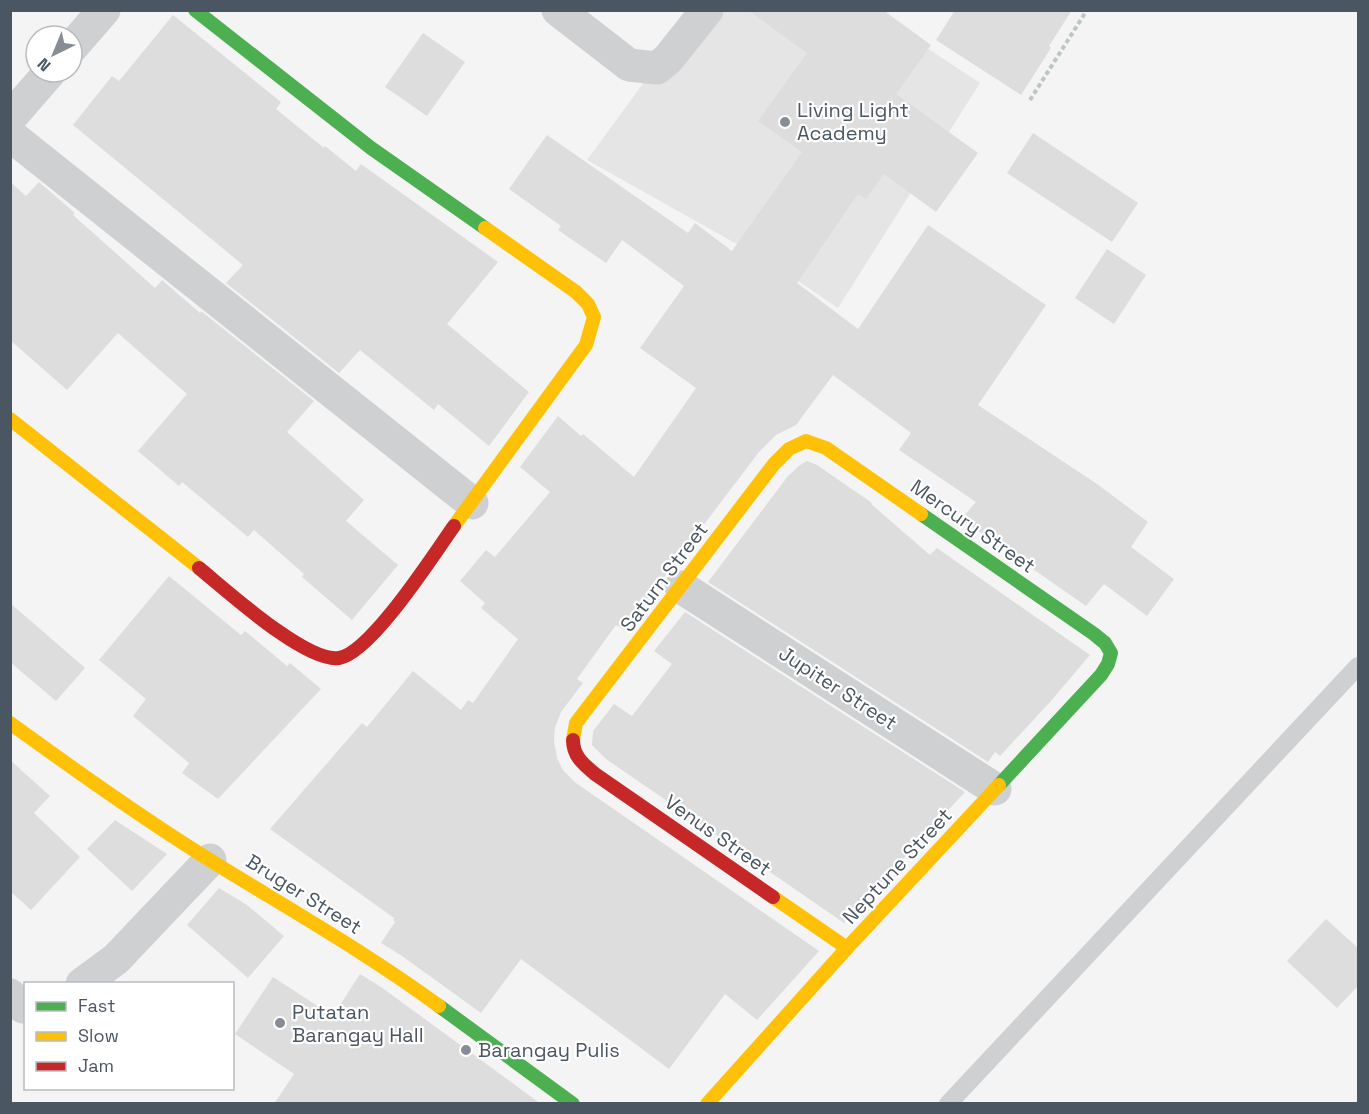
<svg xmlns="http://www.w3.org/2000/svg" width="1369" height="1114" viewBox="0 0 1369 1114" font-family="'Space Grotesk',sans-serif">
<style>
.education{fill:#e6e5e6}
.building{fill:#ddddde}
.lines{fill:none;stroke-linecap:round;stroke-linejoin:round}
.path{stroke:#bcc7c4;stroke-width:4;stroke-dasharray:4.5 3;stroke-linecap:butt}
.lane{stroke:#ced0d2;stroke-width:18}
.street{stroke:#ced0d2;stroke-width:33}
.fast{stroke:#4caf50;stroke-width:14}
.slow{stroke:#ffc107;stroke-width:14}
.jam{stroke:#c62828;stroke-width:14}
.poi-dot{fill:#868d94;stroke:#fff;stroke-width:2}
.labels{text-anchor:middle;stroke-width:4.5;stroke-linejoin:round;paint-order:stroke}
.poi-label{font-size:20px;fill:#4a5661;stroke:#fff;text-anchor:start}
.street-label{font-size:20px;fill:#4a5661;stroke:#fff}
</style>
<rect width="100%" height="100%" fill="#f4f4f4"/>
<path class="education" d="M696 11H871L980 83 838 308 776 266 587 160Z"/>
<g class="building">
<path d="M748 10H883L931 45 896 94 978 153 936 212 884 174 866 199 858 194 797 283 858 329 928 225 1046 305 978 405 1097 484 1148 522 1131 547 1174 579 1147 616 1104 584 1086 606 961 519 976 502 899 450 911 433 833 375 796 425 776 435 759 452 624 630 616 625 577 679 583 683 561 712 555 728 554 741 557 758 563 770 576 783 819 951 757 1020 725 994 669 1069 521 959 481 1013 402 956 381 943 395 922 393 920 394 918 270 829 362 723 367 727 413 671 461 710 468 700 473 703 518 639 481 608 485 603 460 581 486 550 495 557 550 492 520 467 558 416 581 436 583 434 634 477 696 388 640 348 684 286 622 240 606 263 558 230 561 226 509 189 547 135 688 233 695 223 732 251 802 152 758 121 807 53Z"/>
<path d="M955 10H1072L1049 46 1051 48 1021 95 936 40Z"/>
<path d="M173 15 281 102 276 109 324 148 325 146 356 171 361 164 498 262 447 324 529 392 489 446 438 404 434 410 360 350 339 373 226 283 243 265 73 125 112 76 119 81Z"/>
<path d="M423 33 465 62 427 116 385 87Z"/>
<path d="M1033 133 1138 203 1112 242 1007 173Z"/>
<path d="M10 182 26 196 39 182 75 213 73 215 155 288 162 280 200 313 201 311 314 401 287 432 364 500 346 521 398 565 352 620 302 577 304 574 254 530 248 537 182 482 179 486 138 451 187 394 118 333 67 390 10 340Z"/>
<path d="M1107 249 1146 275 1114 324 1075 298Z"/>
<path d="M807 461 817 465 872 503 871 504 930 555 937 548 1090 655 1050 702 1000 756 995 752 988 762 708 582 788 476 800 465Z"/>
<path d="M169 576 241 635 245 631 287 666 290 663 321 689 218 799 182 773 189 763 133 716 146 699 99 660Z"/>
<path d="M10 603 85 668 56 701 10 662Z"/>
<path d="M685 612 965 792 844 923 606 759 592 745 593 731 614 704 632 716 672 664 654 651Z"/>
<path d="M10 760 50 796 34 813 80 857 31 910 10 891Z"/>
<path d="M115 820 167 854 132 891 87 849Z"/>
<path d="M219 888 247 905 284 936 248 978 187 925Z"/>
<path d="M1326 919 1359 949V985L1337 1008 1287 961Z"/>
<path d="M360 974 381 987 541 1104H274L294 1074 235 1034 273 977 333 1016Z"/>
</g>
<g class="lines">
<path class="path" d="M1030 100 1087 10"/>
<path class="lane" d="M948 1104 1358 666"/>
<g class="street">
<path d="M558 10 629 65 657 68 668 59 707 10"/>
<path d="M72 47 104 10"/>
<path d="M10 118 50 72"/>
<path d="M10 135 472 503"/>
<path d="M681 587 995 789"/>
<path d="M82 984 116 959 210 860"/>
<path d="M10 995 23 1007"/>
</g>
<g class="fast">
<path d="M195 10 371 148 485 228"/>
<path d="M921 514 1094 634 1105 643 1111 653 1108 664 1101 675 999 785"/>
<path d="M439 1006 573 1104"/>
</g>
<g class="slow">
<path d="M10 419 199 568"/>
<path d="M454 526 586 345 594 317 588 304 576 292 485 228"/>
<path d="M10 723C76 771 143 819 213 862 289 909 367 953 439 1006"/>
<path d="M573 740 576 723 774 464 789 449 806 441 826 448 921 514"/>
<path d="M773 897 847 948"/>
<path d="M707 1104 847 948 999 785"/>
</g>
<g class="jam">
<path d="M199 568C226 590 306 663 339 658 371 653 434 554 454 526"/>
<path d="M573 740C573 756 583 764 595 774L773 897"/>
</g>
</g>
<g class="poi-dot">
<circle cx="785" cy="122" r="6"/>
<circle cx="280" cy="1023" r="6"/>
<circle cx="466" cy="1050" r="6"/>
</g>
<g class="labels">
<g class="poi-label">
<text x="797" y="117">Living Light<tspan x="797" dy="23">Academy</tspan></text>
<text x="292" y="1019">Putatan<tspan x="292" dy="23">Barangay Hall</tspan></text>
<text x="478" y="1057">Barangay Pulis</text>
</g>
<g class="street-label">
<text transform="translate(973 526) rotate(35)" y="7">Mercury Street</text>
<text transform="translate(664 577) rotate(-53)" y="7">Saturn Street</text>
<text transform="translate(838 688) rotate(33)" y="7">Jupiter Street</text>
<text transform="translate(718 835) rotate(35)" y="7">Venus Street</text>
<text transform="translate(897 866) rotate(-47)" y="7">Neptune Street</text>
<text transform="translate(304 894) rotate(32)" y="7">Bruger Street</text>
</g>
</g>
<rect width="1369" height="1114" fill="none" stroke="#4a5661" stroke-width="24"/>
<rect x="24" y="982" width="210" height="108" fill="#ffffff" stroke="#b7bbc0" stroke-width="1.5"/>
<rect x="36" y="1002" width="30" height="9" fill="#4caf50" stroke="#b7bbc0" stroke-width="1.5"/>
<text x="78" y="1012" font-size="18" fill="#4a5661">Fast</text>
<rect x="36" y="1032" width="30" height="9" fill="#ffc107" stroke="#b7bbc0" stroke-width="1.5"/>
<text x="78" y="1042" font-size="18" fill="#4a5661">Slow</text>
<rect x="36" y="1062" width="30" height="9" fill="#c62828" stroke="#b7bbc0" stroke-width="1.5"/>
<text x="78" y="1072" font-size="18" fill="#4a5661">Jam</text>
<g transform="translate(54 54) rotate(223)"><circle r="28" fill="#ffffff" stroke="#b7bbc0" stroke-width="1.5"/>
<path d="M0-4.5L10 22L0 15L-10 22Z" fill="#868d94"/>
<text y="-9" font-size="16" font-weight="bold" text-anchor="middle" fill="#4a5661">N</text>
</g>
</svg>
